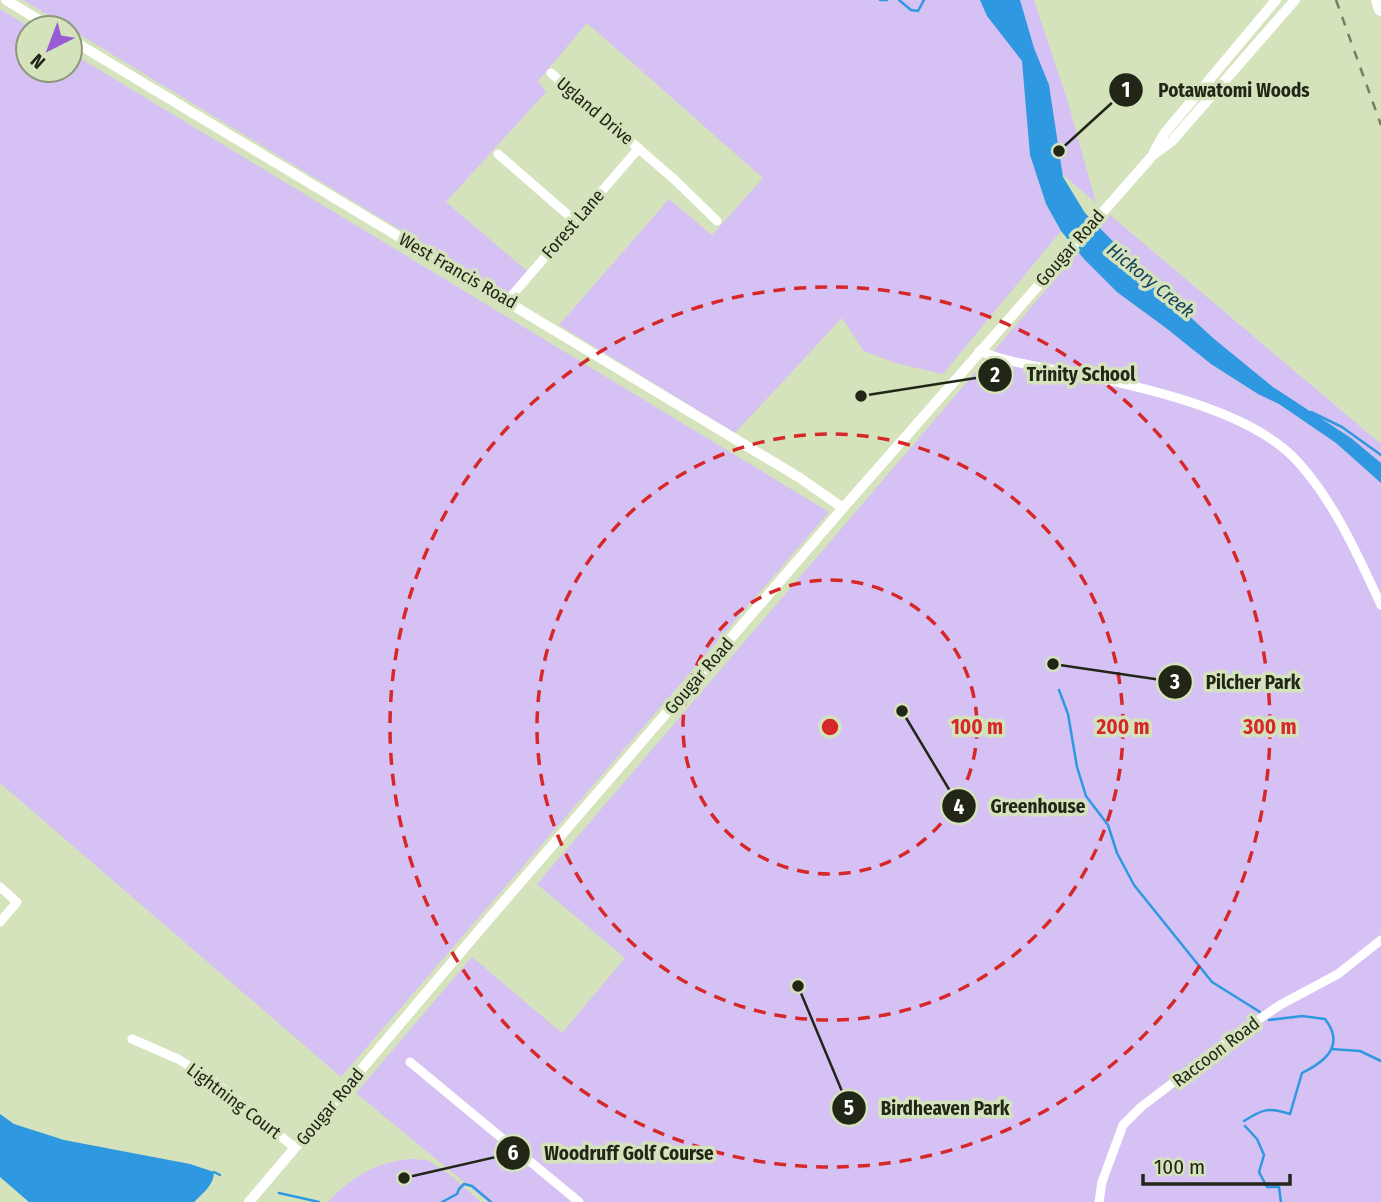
<svg xmlns="http://www.w3.org/2000/svg" width="1381" height="1202" viewBox="0 0 1381 1202" font-family="'Fira Sans Condensed',sans-serif">
<style>
.green{fill:#d6c1f4}
.water{fill:#2e98e1}
.lines{fill:none;stroke-linecap:round;stroke-linejoin:round}
.stream{stroke:#2e98e1;stroke-width:2.5}
.minor{stroke:#fff;stroke-width:9}
.tertiary{stroke:#fff;stroke-width:10}
.primary{stroke:#fff;stroke-width:14}
.rail{stroke:#757e64;stroke-width:2.5;stroke-dasharray:9 9;stroke-linecap:butt}
.ring{fill:none;stroke:#d62828;stroke-width:3.5;stroke-dasharray:12 9}
.labels{text-anchor:middle;stroke-width:7;stroke-linejoin:round;paint-order:stroke}
.street-label{font-size:18px;fill:#212617;stroke:#d4e3bb}
.water-label{font-size:19px;font-style:italic;fill:#18415f;stroke:#d4e3bb}
.centre{fill:#d62828;stroke:#d4e3bb;stroke-width:3.5}
.ring-label{font-size:21px;text-anchor:middle;font-weight:bold;fill:#d62828;stroke:#d4e3bb;stroke-width:7;stroke-linejoin:round;paint-order:stroke}
.leader{fill:none;stroke:#212617;stroke-width:2.5}
.callout-dot{fill:#212617;stroke:#d4e3bb;stroke-width:2.5}
.mark-label{font-size:21px;text-anchor:middle;font-weight:bold;fill:#fff}
.callout-label{font-size:19px;text-anchor:middle;font-weight:bold;fill:#212617;stroke:#d4e3bb;stroke-width:7;stroke-linejoin:round;paint-order:stroke}
</style>
<rect width="100%" height="100%" fill="#d4e3bb"/>
<g class="green">
<path d="M23 0H1034L1067 99 1096 203 1030 146V155L1046 204 1061 231 943 374 895 363 864 351 842 318 735 433 559 325 669 199 712 235 763 178 587 23 538 81 546 92 446 202 527 271 507 295Z"/>
<path d="M0 9 31 28H28V70H70V52L829 512 341 1077 0 783Z"/>
<path d="M1110 215 1381 444V1202H488L356 1093 472 957 562 1033 625 958 537 884Z"/>
<path d="M410 1159 427 1160 449 1174 481 1202H328C351 1177 376 1162 410 1159Z"/>
</g>
<g class="water">
<path d="M980 0H1020L1034 48 1049 85 1063 177 1085 213 1159 288 1213 338 1273 387 1351 438 1381 463V483L1336 443 1279 404 1258 394 1211 364 1166 328 1117 292 1084 259 1061 231 1046 204 1030 155 1022 61 987 16Z"/>
<path d="M0 1114 14 1124 64 1140 190 1164 214 1172C214 1185 203 1193 194 1202H29L0 1177Z"/>
</g>
<g class="lines">
<g class="stream">
<path d="M880 0H887"/>
<path d="M899 0 911 10 918 11 924 0"/>
<path d="M1311 412 1342 427 1381 455"/>
<path d="M1059 690 1068 714 1077 767 1086 796 1108 825 1117 853 1134 885 1212 982 1260 1012"/>
<path d="M1331 1049 1360 1051 1381 1061"/>
<path d="M1244 1121C1263 1109 1268 1107 1290 1114L1302 1073C1316 1066 1337 1054 1333 1035 1332 1030 1328 1023 1325 1019L1302 1016 1269 1020"/>
<path d="M1245 1126 1257 1139 1264 1155 1259 1172 1267 1187H1279L1281 1202"/>
<path d="M214 1172 220 1175"/>
<path d="M279 1193 319 1202"/>
<path d="M442 1202 457 1194 459 1189 464 1184 472 1186 491 1202"/>
</g>
<g class="minor">
<path d="M551 73 675 180 717 221"/>
<path d="M498 154 575 221"/>
<path d="M508 300 639 148"/>
<path d="M979 351C1013 364 1048 368 1083 375 1147 388 1254 412 1298 462 1335 503 1358 556 1381 605"/>
<path d="M0 887 17 902 0 922"/>
<path d="M132 1039 178 1059 214 1081 295 1148"/>
<path d="M410 1062 579 1202"/>
<path d="M1099 1202 1102 1182 1123 1125 1141 1107 1233 1037 1280 1005 1338 974 1381 940"/>
</g>
<g class="tertiary">
<path d="M6 0 52 28"/>
<path d="M70 39C313 186 557 330 800 478L843 508"/>
<path d="M1154 152 1164 134 1276 0"/>
<path d="M249 1202 488 920 843 508 1153 155 1172 141 1295 0"/>
</g>
<path class="primary" d="M1378 0 1381 9"/>
<path class="rail" d="M1336 0 1381 125"/>
</g>
<g class="ring">
<circle cx="830" cy="727" r="147"/>
<circle cx="830" cy="727" r="293"/>
<circle cx="830" cy="727" r="440"/>
</g>
<g class="labels">
<g class="street-label">
<text transform="translate(595 111) rotate(40)" y="6">Ugland Drive</text>
<text transform="translate(573 224) rotate(-49)" y="6">Forest Lane</text>
<text transform="translate(1070 248) rotate(-49)" y="6">Gougar Road</text>
<text transform="translate(458 271) rotate(30)" y="6">West Francis Road</text>
<text transform="translate(699 676) rotate(-49)" y="6">Gougar Road</text>
<text transform="translate(1216 1052) rotate(-37)" y="6">Raccoon Road</text>
<text transform="translate(234 1101) rotate(37)" y="6">Lightning Court</text>
<text transform="translate(330 1107) rotate(-50)" y="6">Gougar Road</text>
</g>
<g class="water-label">
<text transform="translate(1151 280) rotate(39)" y="7">Hickory Creek</text>
</g>
</g>
<circle cx="830" cy="727" r="10" class="centre"/>
<g class="ring-label">
<text x="977" y="734">100 m</text>
<text x="1123" y="734">200 m</text>
<text x="1270" y="734">300 m</text>
</g>
<path class="leader" d="M1059 151L1126 90M861 396L995 375M1053 664L1175 682M902 711L959 806M798 986L849 1108M404 1178L513 1153"/>
<g class="callout-dot">
<circle cx="1059" cy="151" r="7"/>
<circle cx="861" cy="396" r="7"/>
<circle cx="1053" cy="664" r="7"/>
<circle cx="902" cy="711" r="7"/>
<circle cx="798" cy="986" r="7"/>
<circle cx="404" cy="1178" r="7"/>
<circle cx="1126" cy="90" r="18"/>
<circle cx="995" cy="375" r="18"/>
<circle cx="1175" cy="682" r="18"/>
<circle cx="959" cy="806" r="18"/>
<circle cx="849" cy="1108" r="18"/>
<circle cx="513" cy="1153" r="18"/>
</g>
<g class="mark-label">
<text x="1126" y="97">1</text>
<text x="995" y="382">2</text>
<text x="1175" y="689">3</text>
<text x="959" y="814">4</text>
<text x="849" y="1115">5</text>
<text x="513" y="1160">6</text>
</g>
<g class="callout-label">
<text x="1234" y="97">Potawatomi Woods</text>
<text x="1081" y="381">Trinity School</text>
<text x="1253" y="689">Pilcher Park</text>
<text x="1038" y="813">Greenhouse</text>
<text x="945" y="1115">Birdheaven Park</text>
<text x="629" y="1160">Woodruff Golf Course</text>
</g>
<g transform="translate(49 49) rotate(222)"><circle r="33" fill="#d4e3bb" stroke="#8c9779" stroke-width="2"/>
<path d="M0-5L12 26L0 18L-12 26Z" fill="#975cd3"/>
<text y="-10" font-size="19" font-weight="bold" text-anchor="middle" fill="#212617">N</text>
</g>
<path d="M1143 1174v10h147v-10" fill="none" stroke="#212617" stroke-width="3.5"/>
<text x="1154" y="1174" font-size="21" fill="#212617" stroke="#d4e3bb" stroke-width="5" paint-order="stroke">100 m</text>
</svg>
